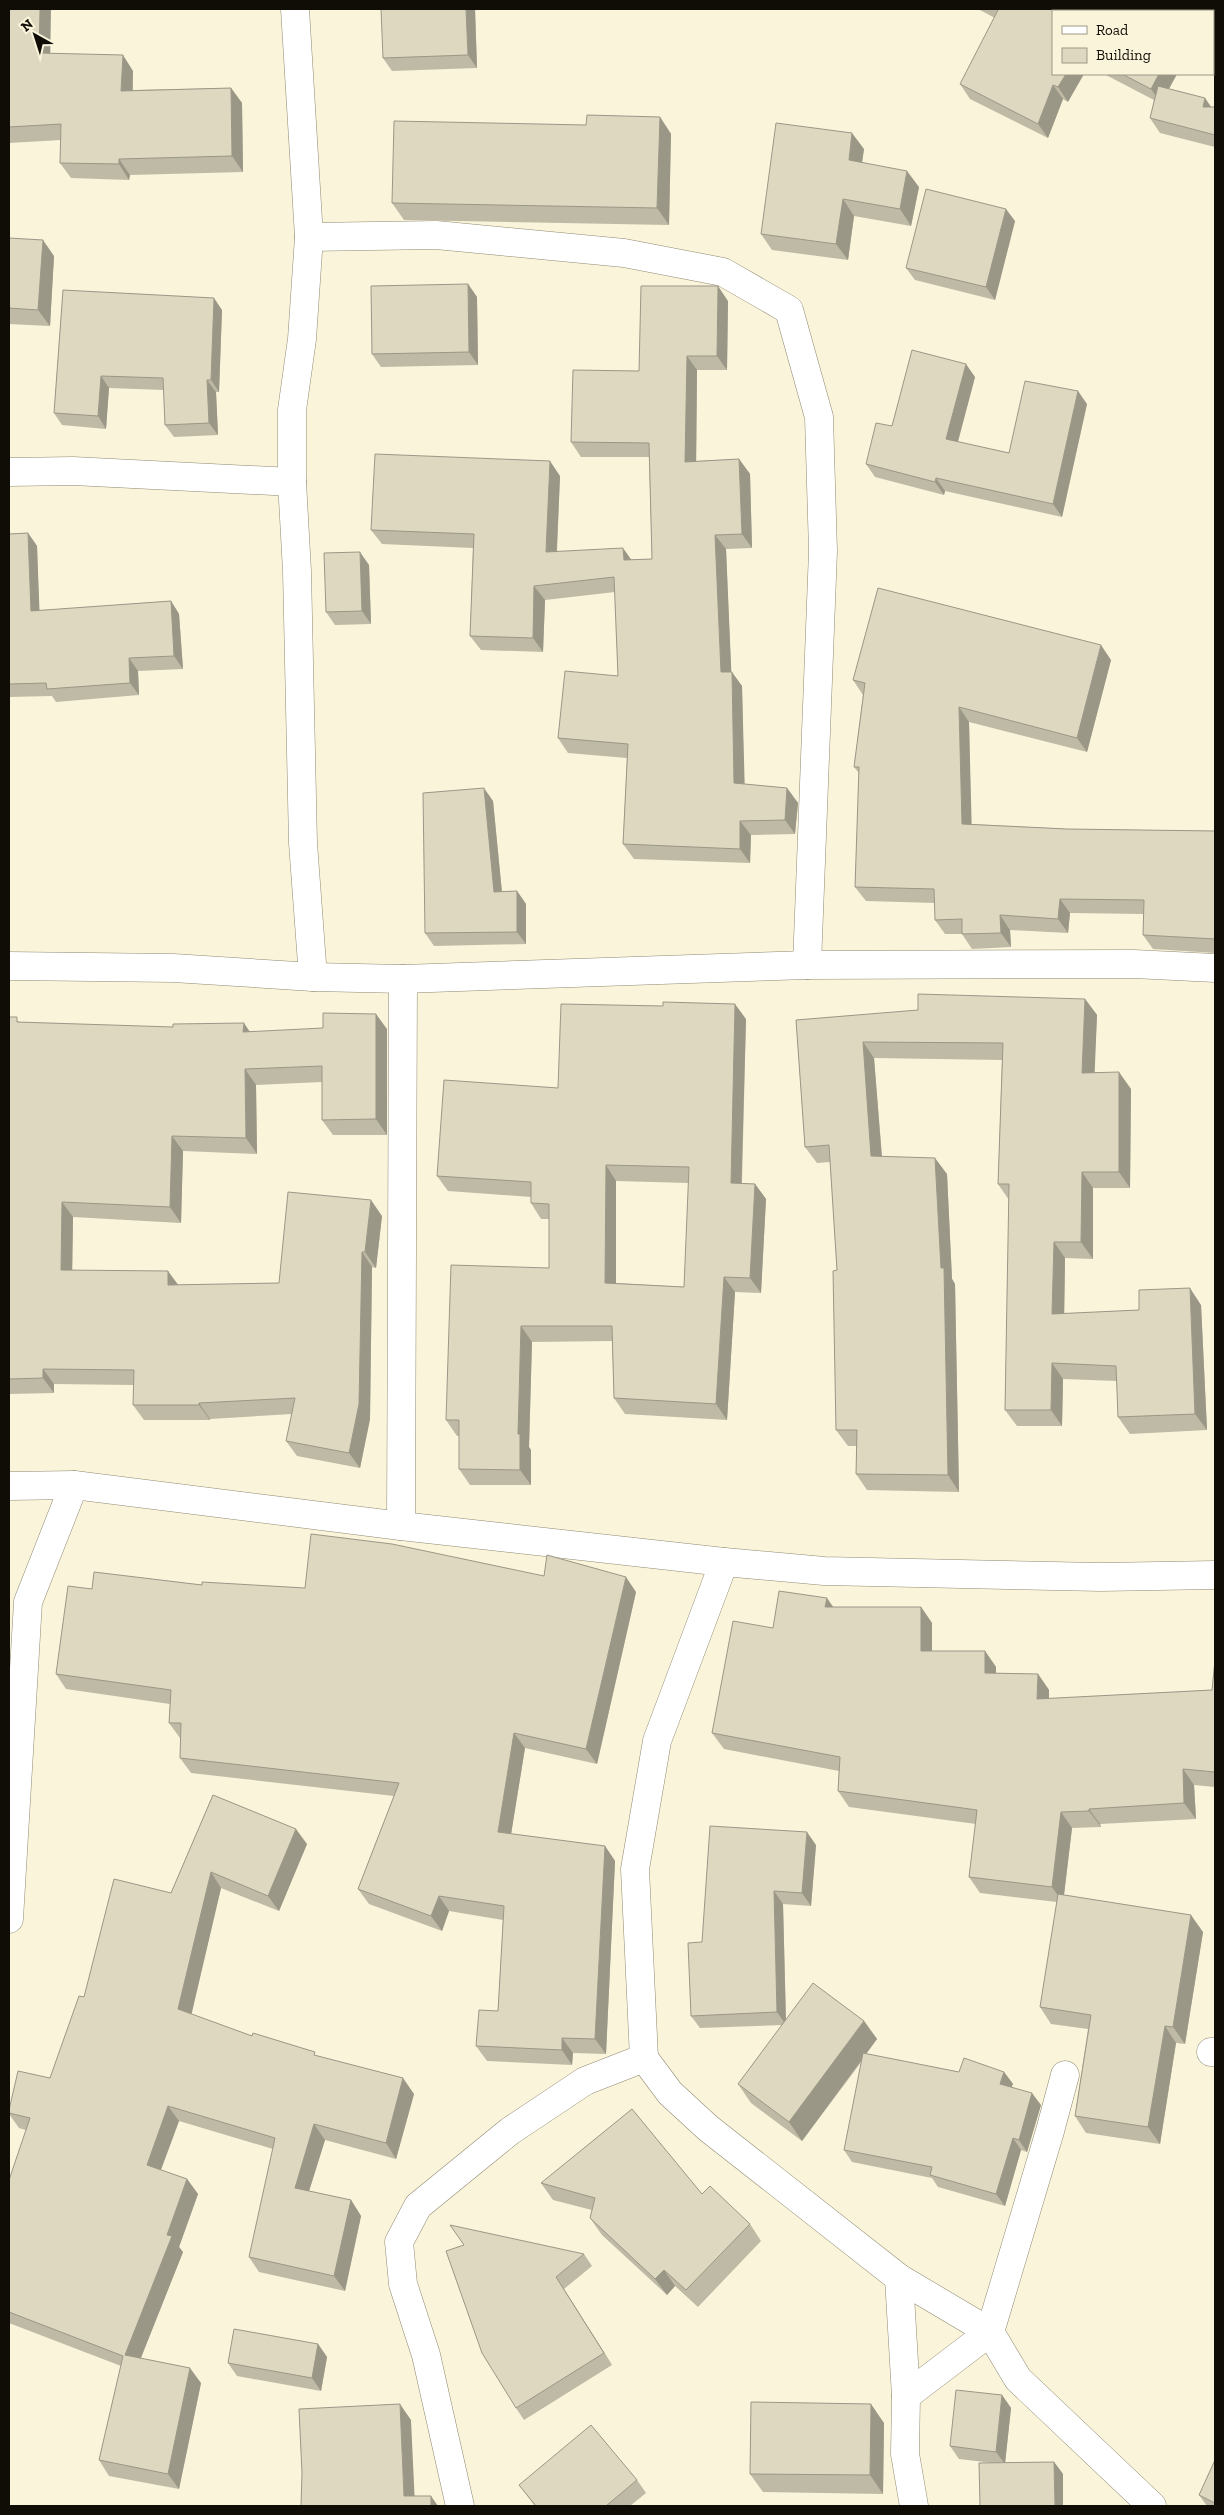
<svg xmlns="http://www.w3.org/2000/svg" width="1224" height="2515" viewBox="0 0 1224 2515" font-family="'Zilla Slab',serif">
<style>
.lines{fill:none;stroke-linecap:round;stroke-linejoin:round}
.minor-casing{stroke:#8f8a73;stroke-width:29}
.minor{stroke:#fff;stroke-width:28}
.wall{fill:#bfbaa5;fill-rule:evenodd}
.shaded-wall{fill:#9b9786}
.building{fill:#ded8c0;stroke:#9b9786;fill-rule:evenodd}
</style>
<rect width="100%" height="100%" fill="#faf4db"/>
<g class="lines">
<g class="minor-casing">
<g id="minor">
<path d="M295 9 309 237 302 339 292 410V482L297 571 303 843 313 977"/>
<path d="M309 237 436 235 624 253 723 272 789 310 819 417 823 551 807 965"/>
<path d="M9 472 73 471 292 482"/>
<path d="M9 966 173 968 313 977 403 979 807 965 1134 964 1215 968"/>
<path d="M9 1486 74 1485 401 1526 724 1562 824 1571 1101 1577 1215 1575"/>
<path d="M401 1526 403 979"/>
<path d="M724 1562 657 1741 635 1869 644 2058 670 2093 708 2128 899 2278 990 2332 1018 2379 1152 2506"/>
<path d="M9 1919 28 1602 74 1485"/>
<path d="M1211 2052H1215"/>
<path d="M899 2278 906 2396 905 2454 914 2506"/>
<path d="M906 2396 990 2332 1050 2131 1065 2075"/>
<path d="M460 2506 426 2355 403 2284 399 2242 418 2206 510 2131 585 2081 644 2058"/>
</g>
</g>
<use href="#minor" class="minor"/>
</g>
<g class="wall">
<path d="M9 9 50 53 133 71V90L231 88 242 103 243 172 130 175 129 180 71 178 60 163 61 140 9 143Z"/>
<path d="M475 9 477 68 392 71 383 58Z"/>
<path d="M978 9H1210L1209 11H1053L1068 102 1063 99 1048 138 970 99 960 84 995 18Z"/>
<path d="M1104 74H1177L1169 89 1205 98 1211 107H1215V147L1160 133 1150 118 1154 100Z"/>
<path d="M660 117 671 134 669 225 404 220 392 203 586 125Z"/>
<path d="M864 149 862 162 919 187 911 226 854 216 848 260 772 250 761 234Z"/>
<path d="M1015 221 995 300 915 280 906 268Z"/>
<path d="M9 238 54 256 50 326 9 324Z"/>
<path d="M468 284 477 297 478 365 381 367 372 354Z"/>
<path d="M63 290 222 310 219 392H216L218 435 174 437 165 425 164 390 109 388 106 429 62 425 54 413Z"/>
<path d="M728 301 727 370H697L696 461 739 459 750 474 752 548 726 549 731 672 742 686 744 784 787 788 798 803 795 834 751 835 750 863 634 859 623 844 627 758 568 753 558 738 618 676 615 592 545 600 543 652 481 650 470 636 473 548 382 544 371 530 560 476 557 552 631 560 652 559 649 457H581L571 442 639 371Z"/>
<path d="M975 377 958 442 1009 453 1087 404 1062 517 945 491 944 495 875 477 866 464 892 426Z"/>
<path d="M28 533 37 546 39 611 171 601 179 614 183 669 138 671 139 695 56 702 52 696 9 697V534Z"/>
<path d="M369 565 371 624 335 625 326 612Z"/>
<path d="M1111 660 1087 752 969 722 971 824 1067 829 1215 831V953L1153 949 1143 935 1144 914 1070 913 1068 933 1010 930 1011 947 972 949 962 934H945L935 920V903L866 901 855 887 859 773 854 767 863 695 853 680Z"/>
<path d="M493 801 502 891H517L526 904V944L434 946 425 933Z"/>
<path d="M1085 999 1097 1015 1094 1072 1131 1089 1130 1188H1093V1259L1065 1258 1064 1314 1139 1310 1201 1305 1207 1430 1130 1434 1118 1417 1117 1381 1063 1379 1062 1426H1017L1005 1410 1009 1200 998 1184 1002 1060 874 1058 882 1156 947 1174 952 1279 955 1284 959 1492 867 1490 856 1474V1446H848L836 1430 837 1270 830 1162 817 1163 805 1147 796 1020Z"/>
<path d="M9 1017 20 1022 250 1032 387 1029V1135H333L322 1120V1082L256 1085 257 1154 183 1151 181 1223 73 1217 72 1270 178 1285 279 1283 382 1216 376 1268 372 1267 370 1419 360 1468 297 1456 286 1441 292 1414 210 1419V1420H144L133 1405 134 1385 54 1384V1393L9 1394Z"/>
<path d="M746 1019 742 1183 755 1184 766 1199 761 1293 735 1292 727 1420 625 1414 614 1398 612 1341 532 1342 529 1447 531 1450V1485H470L459 1469V1436H457L446 1420 549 1268V1219H541L531 1203V1197L448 1191 437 1176 558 1088ZM616 1181 689 1183 684 1287 616 1283Z"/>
<path d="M544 1576 636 1592 597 1764 525 1748 511 1834 605 1846 615 1861 606 2054 573 2053 572 2065 487 2061 476 2046 498 2011 503 1920 449 1911 442 1931 369 1904 358 1889 394 1796 191 1773 180 1758 181 1738H180L169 1723 170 1704 66 1689 56 1674 92 1589 202 1585 305 1588Z"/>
<path d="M833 1607H921L932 1623V1651H985L996 1667V1673L1038 1674 1049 1690V1699L1212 1690 1215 1660V1787L1194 1785 1196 1819 1100 1824 1101 1827 1072 1828 1064 1895 1203 1932 1185 2044 1176 2043 1160 2144 1086 2133 1075 2116 1088 2029 1051 2024 1040 2007 1057 1902 980 1893 969 1877 976 1824 849 1807 838 1791 839 1771 724 1749 712 1733 773 1628Z"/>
<path d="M213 1795 307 1844 279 1911 221 1888 191 2014 252 2036 318 2056 414 2094 396 2159 325 2140 309 2191 351 2200 361 2216 345 2291 259 2272 249 2257 273 2149 179 2121 161 2170 187 2179 198 2194 179 2247 183 2252 141 2358 201 2383 179 2489 109 2476 99 2460 121 2366 9 2323V2180L26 2130 19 2128 9 2114V2110L50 2078 84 1997 171 1893Z"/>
<path d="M816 1845 811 1906 783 1904 786 2019 864 2021 877 2039 866 2054 959 2072H1004L1013 2084 1011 2087 1041 2105 1027 2152 1021 2150 1005 2206 938 2187 932 2178 852 2162 844 2150 862 2061 802 2141 751 2103 738 2084 782 2025 700 2028 691 2016 702 1942Z"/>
<path d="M541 2183 702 2194 750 2224 761 2241 698 2307 675 2286 667 2295 602 2235 590 2218 592 2210 553 2200Z"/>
<path d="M446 2251 584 2254 592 2266 564 2289 612 2365 524 2420 516 2408Z"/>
<path d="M318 2344 327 2357 321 2391 237 2376 228 2363Z"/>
<path d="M1002 2395 1011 2408 1005 2463 1054 2462 1063 2474 993 2463 959 2459 950 2446Z"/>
<path d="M884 2423 883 2494 763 2492 750 2474Z"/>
<path d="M1215 2460V2506H1207L1199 2495Z"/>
<path d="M637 2480 646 2493 630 2506H535L519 2485Z"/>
</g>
<g class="shaded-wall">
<path d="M40 9H51L50 68 39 53Z"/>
<path d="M466 9H475L477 68 468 55Z"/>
<path d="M1193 9H1210L1209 11H1191Z"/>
<path d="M123 55 133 71 132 106 121 91Z"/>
<path d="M1066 74H1084L1068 102 1058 87Z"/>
<path d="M1159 74H1177L1161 103 1151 89Z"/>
<path d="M1053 85 1063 99 1048 138 1038 124Z"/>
<path d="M231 88 242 103 243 172 232 156Z"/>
<path d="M1205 98 1215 113 1203 107Z"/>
<path d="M660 117 671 134 669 225 657 208Z"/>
<path d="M852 133 864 149 860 176 849 160Z"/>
<path d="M119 159 130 175 129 180 119 164Z"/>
<path d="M907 171 919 187 911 226 900 209Z"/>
<path d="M843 199 854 216 848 260 836 244Z"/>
<path d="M1006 209 1015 221 995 300 986 287Z"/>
<path d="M43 240 54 256 50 326 38 310Z"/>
<path d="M468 284 477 297 478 365 469 352Z"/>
<path d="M718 286 728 301 727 370 717 356Z"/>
<path d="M214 298 222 310 219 392 211 380Z"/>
<path d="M687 356 697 370 696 476 685 462Z"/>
<path d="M966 364 975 377 955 452 946 439Z"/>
<path d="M101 376 109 388 106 429 98 416Z"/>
<path d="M207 380 216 392 218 435 209 423Z"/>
<path d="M1078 391 1087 404 1062 517 1053 504Z"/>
<path d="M739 459 750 474 752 548 742 534Z"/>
<path d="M550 461 560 476 556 567 546 552Z"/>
<path d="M936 478 945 491 944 495 935 482Z"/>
<path d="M28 533 37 546 40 624 31 611Z"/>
<path d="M715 535 726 549 732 687 721 672Z"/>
<path d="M623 548 633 562 624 560Z"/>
<path d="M360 552 369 565 371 624 362 611Z"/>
<path d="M534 586 545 600 543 652 533 638Z"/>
<path d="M171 601 179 614 183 669 174 656Z"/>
<path d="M1101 645 1111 660 1087 752 1077 738Z"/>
<path d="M129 658 138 671 139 695 130 683Z"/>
<path d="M732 672 742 686 745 797 734 783Z"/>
<path d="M959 707 969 722 972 838 962 824Z"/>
<path d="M484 788 493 801 503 904 494 892Z"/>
<path d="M787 788 798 803 795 834 785 820Z"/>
<path d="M740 821 751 835 750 863 740 849Z"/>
<path d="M517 891 526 904V944L517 932Z"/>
<path d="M1060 899 1070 913 1068 933 1058 919Z"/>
<path d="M1000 915 1010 930 1011 947 1001 933Z"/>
<path d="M1085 999 1097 1015 1094 1089 1082 1073Z"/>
<path d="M735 1004 746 1019 741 1198 731 1183Z"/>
<path d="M376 1014 387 1029V1135L376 1119Z"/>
<path d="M244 1023 254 1038 243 1032Z"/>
<path d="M863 1042 874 1058 883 1172 871 1156Z"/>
<path d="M245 1069 256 1085 257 1154 246 1138Z"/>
<path d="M1119 1072 1131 1089 1130 1188 1119 1172Z"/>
<path d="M172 1136 183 1151 181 1223 170 1207Z"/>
<path d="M935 1158 947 1174 952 1279 955 1284 959 1492 948 1475 941 1268Z"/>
<path d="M606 1165 616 1181V1298L605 1283Z"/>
<path d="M1082 1172 1093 1188V1259L1081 1242Z"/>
<path d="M755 1184 766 1199 761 1293 750 1278Z"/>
<path d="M371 1200 382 1216 376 1268 365 1252Z"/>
<path d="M62 1202 73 1217 72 1285 61 1270Z"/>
<path d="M1054 1242 1065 1258 1064 1330 1052 1314Z"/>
<path d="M362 1252 372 1267 370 1419 360 1468 349 1453Z"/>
<path d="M168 1271 179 1286 168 1285Z"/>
<path d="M724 1277 735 1292 727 1420 716 1404Z"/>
<path d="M1190 1288 1201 1305 1207 1430 1195 1414Z"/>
<path d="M521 1326 532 1342 529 1447 531 1450V1485L520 1470 518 1434Z"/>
<path d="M1052 1363 1063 1379 1062 1426 1051 1410Z"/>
<path d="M43 1369 54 1384V1393L43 1378Z"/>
<path d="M199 1403 210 1419V1420L199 1405Z"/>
<path d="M626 1577 636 1592 597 1764 586 1749Z"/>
<path d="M827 1598 838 1614 825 1607Z"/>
<path d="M921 1607 932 1623V1667L921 1651Z"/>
<path d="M985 1651 996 1667V1689L985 1673Z"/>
<path d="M1038 1674 1049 1690V1715L1037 1699Z"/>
<path d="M514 1733 525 1748 509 1847 498 1832Z"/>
<path d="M1183 1769 1194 1785 1196 1819 1184 1803Z"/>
<path d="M1089 1809 1100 1824 1101 1827 1089 1811Z"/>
<path d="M1061 1812 1072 1828 1063 1903 1052 1887Z"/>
<path d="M296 1829 307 1844 279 1911 268 1896Z"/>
<path d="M807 1832 816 1845 811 1906 802 1893Z"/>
<path d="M605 1846 615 1861 606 2054 595 2039Z"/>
<path d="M211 1872 221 1888 189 2025 178 2009Z"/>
<path d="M774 1891 783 1904 786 2025 777 2012Z"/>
<path d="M439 1896 449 1911 442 1931 431 1916Z"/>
<path d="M1191 1915 1203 1932 1185 2044 1173 2027Z"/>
<path d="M864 2021 877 2039 802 2141 789 2122Z"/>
<path d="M1165 2026 1176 2043 1160 2144 1148 2127Z"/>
<path d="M562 2038 573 2053 572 2065 562 2050Z"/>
<path d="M1004 2072 1013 2084 1008 2096 1000 2084Z"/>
<path d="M403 2078 414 2094 396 2159 386 2143Z"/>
<path d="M1032 2093 1041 2105 1027 2152 1019 2140Z"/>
<path d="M168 2106 179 2121 157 2180 147 2165Z"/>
<path d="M314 2124 325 2140 305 2204 295 2188Z"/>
<path d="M1013 2138 1021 2150 1005 2206 996 2194Z"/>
<path d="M187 2179 198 2194 179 2247 183 2252 136 2370 125 2355Z"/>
<path d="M351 2200 361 2216 345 2291 334 2276Z"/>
<path d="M664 2270 675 2286 667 2295 655 2279Z"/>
<path d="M556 2277 564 2289 612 2365 604 2353Z"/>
<path d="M318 2344 327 2357 321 2391 312 2378Z"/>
<path d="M190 2368 201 2383 179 2489 168 2474Z"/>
<path d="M1002 2395 1011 2408 1005 2464 996 2452Z"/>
<path d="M400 2404 411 2420 415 2506 404 2496Z"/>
<path d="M871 2404 884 2423 883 2494 870 2475Z"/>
<path d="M1054 2462 1063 2474V2506H1055Z"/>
<path d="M431 2496 438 2506H431Z"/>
</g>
<g class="building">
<path d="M9 9H40L39 53 123 55 121 91 231 88 232 156 119 159V164L60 163 61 124 9 127Z"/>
<path d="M381 9H466L468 55 383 58Z"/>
<path d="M995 9H1193L1191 11H1053V74H1066L1058 87 1053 85 1038 124 960 84 998 10Z"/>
<path d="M1122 74H1159L1151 89Z"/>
<path d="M1158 86 1205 98 1203 107H1215V135L1150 118Z"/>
<path d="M587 115 660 117 657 208 392 203 394 121 586 125Z"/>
<path d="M776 123 852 133 849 160 907 171 900 209 843 199 836 244 761 234Z"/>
<path d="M926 189 1006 209 986 287 906 268Z"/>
<path d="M9 238 43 240 38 310 9 308Z"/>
<path d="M468 284 469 352 372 354 371 286Z"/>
<path d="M641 286H718L717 356H687L685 462 739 459 742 534 715 535 721 672H732L734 783 787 788 785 820 740 821V849L623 844 628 744 558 738 565 671 618 676 614 577 534 586 533 638 470 636 474 534 371 530 375 454 550 461 546 552 623 548 624 560 652 559 649 443 571 442 573 370 639 371Z"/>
<path d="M63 290 214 298 211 380H207L209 423 165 425 163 378 101 376 98 416 54 413Z"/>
<path d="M912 350 966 364 946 439 1009 453 1025 381 1078 391 1053 504 936 478 935 482 866 464 876 423 892 426Z"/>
<path d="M28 533 31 611 171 601 174 656 129 658 130 683 47 689 46 683 9 684V534Z"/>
<path d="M360 552 362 611 326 612 324 553Z"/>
<path d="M878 588 1101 645 1077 738 959 707 962 824 1067 829 1215 831V939L1143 935 1144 900 1060 899 1058 919 1000 915 1001 933 962 934V919L935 920 934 889 855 887 859 767H854L865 683 853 680Z"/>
<path d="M484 788 494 892 517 891V932L425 933 423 793Z"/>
<path d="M918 994 1085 999 1082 1073 1119 1072V1172H1082L1081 1242H1054L1052 1314 1139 1310V1290L1190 1288 1195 1414 1118 1417 1116 1366 1052 1363 1051 1410H1005L1009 1184H998L1003 1043 863 1042 871 1156 935 1158 941 1268H944L948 1475 856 1474 857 1430H836L833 1271 837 1270 829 1145 805 1147 796 1020 918 1010Z"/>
<path d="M663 1002 735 1004 731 1183 755 1184 750 1278 724 1277 716 1404 614 1398 612 1326H521L518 1434H520V1470L459 1469V1420H446L451 1265 549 1268V1204L531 1203V1182L437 1176 444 1080 558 1088 561 1004 663 1006ZM606 1165 689 1167 684 1287 605 1283Z"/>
<path d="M323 1013 376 1014V1119L322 1120V1066L245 1069 246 1138 172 1136 170 1207 62 1202 61 1270 168 1271V1285L279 1283 288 1192 371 1200 365 1252H362L359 1404 349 1453 286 1441 295 1398 199 1403V1405H133L134 1370 43 1369V1378L9 1379V1017H17V1022L173 1027V1024L244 1023 243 1032 323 1028Z"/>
<path d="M311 1534 392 1544 544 1576 547 1555 626 1577 586 1749 514 1733 498 1832 605 1846 595 2039 562 2038V2050L476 2046 479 2010 498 2011 504 1906 439 1896 431 1916 358 1889 399 1783 180 1758 181 1723H169L171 1690 56 1674 68 1586 92 1589 94 1572 202 1585V1582L305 1588Z"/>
<path d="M779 1591 827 1598 825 1607H921V1651H985V1673L1038 1674 1037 1699 1212 1690 1215 1660V1772L1183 1769 1184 1803 1089 1809V1811L1061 1812 1052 1887 969 1877 977 1810 838 1791 840 1757 712 1733 733 1621 773 1628Z"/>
<path d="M213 1795 296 1829 268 1896 211 1872 178 2009 252 2036 253 2033 315 2052 314 2055 403 2078 386 2143 314 2124 295 2188 351 2200 334 2276 249 2257 275 2138 168 2106 147 2165 187 2179 167 2235 172 2236 125 2355 190 2368 168 2474 99 2460 123 2356 9 2312V2180L30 2118 9 2113V2110L18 2071 50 2078 79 1996 84 1997 114 1879 171 1893Z"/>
<path d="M710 1826 807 1832 802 1893 774 1891 777 2012 691 2016 688 1943 702 1942Z"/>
<path d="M1058 1894 1191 1915 1173 2027 1165 2026 1148 2127 1075 2116 1091 2015 1040 2007Z"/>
<path d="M813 1983 864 2021 789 2122 738 2084Z"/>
<path d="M863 2053 959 2072 964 2058 1004 2072 1000 2084 1032 2093 1019 2140 1013 2138 996 2194 930 2175 932 2167 844 2150Z"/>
<path d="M632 2109 702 2194 710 2186 750 2224 686 2290 664 2270 655 2279 590 2218 595 2198 541 2183Z"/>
<path d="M450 2225 584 2254 556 2277 604 2353 516 2408 482 2353 446 2251 464 2245Z"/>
<path d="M234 2329 318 2344 312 2378 228 2363Z"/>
<path d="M956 2390 1002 2395 996 2452 950 2446Z"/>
<path d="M751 2402 871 2404 870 2475 750 2474Z"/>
<path d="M400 2404 404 2496H431V2506H301L302 2473 299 2409Z"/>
<path d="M591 2425 637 2480 606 2506H536L519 2485Z"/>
<path d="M1215 2460V2503L1199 2495Z"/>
<path d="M1054 2462 1055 2506H980L979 2463Z"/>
</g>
<rect width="1224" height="2515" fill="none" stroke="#100d06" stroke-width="20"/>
<rect x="1052" y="10" width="162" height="65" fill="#faf4db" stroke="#9c9886"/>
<rect x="1062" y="26" width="25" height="8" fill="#ffffff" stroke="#9c9886"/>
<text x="1096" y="35" font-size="15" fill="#100d06">Road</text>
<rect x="1062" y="48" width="25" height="15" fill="#ded8c0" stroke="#9c9886"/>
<text x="1096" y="60" font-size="15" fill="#100d06">Building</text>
<g transform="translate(35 35) rotate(321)" stroke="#faf4db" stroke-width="4" paint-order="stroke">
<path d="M0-4L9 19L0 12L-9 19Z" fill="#100d06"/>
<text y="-8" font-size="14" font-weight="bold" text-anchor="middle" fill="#100d06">N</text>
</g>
</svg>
